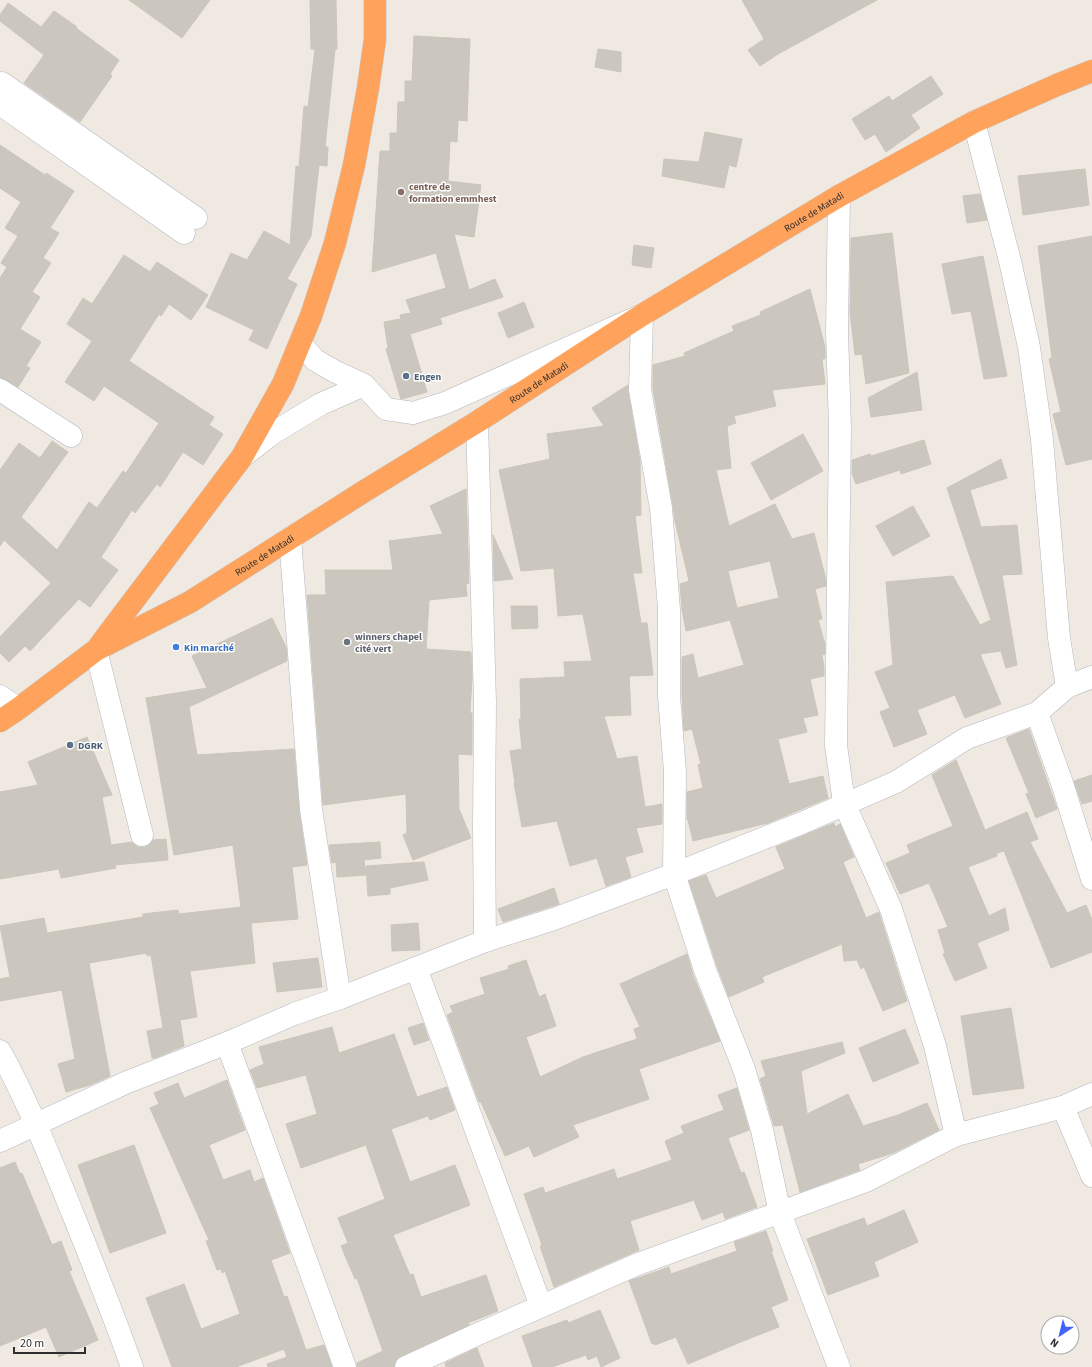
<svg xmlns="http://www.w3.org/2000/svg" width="1092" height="1367" viewBox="0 0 1092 1367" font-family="'Source Sans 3',sans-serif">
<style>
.building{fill:#cbc7bf;stroke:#cbc5ba;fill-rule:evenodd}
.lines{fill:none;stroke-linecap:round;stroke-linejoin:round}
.minor-casing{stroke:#b4b7c1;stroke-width:23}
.highway-casing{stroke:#c9c9c9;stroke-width:23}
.minor{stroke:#fff;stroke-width:22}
.highway{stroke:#ffa35c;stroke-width:22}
.education-dot{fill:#8d6e63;stroke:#fff;stroke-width:1.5}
.service-dot{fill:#5c6f8a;stroke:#fff;stroke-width:1.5}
.worship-dot{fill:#6b7280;stroke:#fff;stroke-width:1.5}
.shop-dot{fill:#3f7fe0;stroke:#fff;stroke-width:1.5}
.labels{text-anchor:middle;stroke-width:3;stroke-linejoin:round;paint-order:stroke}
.education-label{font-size:10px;font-weight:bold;fill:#785e54;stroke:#fff;text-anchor:start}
.street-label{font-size:10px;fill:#2e2e2e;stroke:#fff}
.service-label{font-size:10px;font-weight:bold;fill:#4e5e75;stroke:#fff;text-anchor:start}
.worship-label{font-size:10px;font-weight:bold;fill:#5b616d;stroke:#fff;text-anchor:start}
.shop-label{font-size:10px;font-weight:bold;fill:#366cbe;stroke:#fff;text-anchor:start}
</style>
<rect width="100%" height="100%" fill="#efe9e1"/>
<g class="building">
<path d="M129 0H210L182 38Z"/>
<path d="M310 0H336L337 49H335L325 147H328L327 166 319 165 311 236 287 279 297 284 267 349 249 340 254 330 206 307 231 253 247 260 264 231 290 245 296 166 299 167 304 106 308 107 315 49H311Z"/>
<path d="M742 0H877L778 54 760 66 748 50 764 39Z"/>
<path d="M8 3 41 27 54 11 77 27 76 28 119 60 110 74 112 76 80 122 24 83 44 55 0 21V15Z"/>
<path d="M414 36 470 39 467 121 458 120 457 142 450 141 448 181 481 185 474 237 454 234 469 290 495 279 503 297 440 318 442 324 410 334 427 392 402 399H401L386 349 388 348 384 322 401 319 400 315 411 313 406 300 446 288 436 253 372 272 380 151H390V133H397L398 102H405V81H412Z"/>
<path d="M598 49 621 52V72L595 67Z"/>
<path d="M931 76 943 94 911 115 920 128 886 152 875 134 865 140 852 119 889 96 892 101Z"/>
<path d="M705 132 742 139 736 167 729 165 724 188 662 176 664 159 699 162Z"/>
<path d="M0 145 45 175 46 173 74 191 50 228 59 233 43 258 51 263 32 292 40 297 20 329 41 342 26 366 30 368 18 387 0 377V278L7 267 1 263 18 236 5 228 21 202 0 188Z"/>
<path d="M1085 169 1089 205 1023 215 1018 176Z"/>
<path d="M980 194 987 220 967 223 963 196Z"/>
<path d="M892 233 909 373 866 384 862 354 855 355 850 313 851 238Z"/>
<path d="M1092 236V459L1066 465 1053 414 1061 412 1049 359 1052 358 1038 246Z"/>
<path d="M634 245 654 248 651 268 632 265Z"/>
<path d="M124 255 150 272 157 262 208 295 191 320 169 304 161 316 159 314 129 361 214 417 209 425 223 434 203 465 183 452 160 487 157 484 135 513 132 510 101 557 118 570 90 607 79 599 30 651 25 646 9 662 0 653V637L51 583 4 540 0 546V470L19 443 40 458 52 441 68 452 21 517 57 550 89 502 97 508 123 471 126 473 159 423 104 386 94 401 65 382 92 341 67 324 83 298 92 304Z"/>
<path d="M983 256 1007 376 984 379 971 311 952 314 942 264Z"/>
<path d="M810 289 825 347V359H822L825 384 772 390 776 406 734 416 736 423 727 426 731 468 716 470 729 526 775 504 792 539 814 533 826 580V586L815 589 822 619 818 620 825 644V654L822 655 824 667V676L810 679 818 715 803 718 807 732 778 739 789 784 823 776 828 798 768 823 693 841 688 820H687V792L703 788 698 765 701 764 692 729 684 731 682 696V657L693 654 698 678 744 665 730 620 686 631 682 609 680 584 689 581 675 521 673 506 653 389V365L685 356 684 353 734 331 732 326 761 315 760 312ZM770 561 779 598 737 608 728 571Z"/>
<path d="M524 302 534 327 508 338 498 313Z"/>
<path d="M917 372 922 410 871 417 868 398Z"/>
<path d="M628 385V392L640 461 641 515 635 516 642 573H633L641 623H647L653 675 629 676 631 715 604 716 617 759 637 756 645 807 662 804V824L636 828 643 852 625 857 631 877 606 886 597 858 570 866 557 821 522 827 514 783H515L510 751 522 749 519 719H521L520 679 565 677 564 662 592 661 583 614 558 616 554 568 521 571 499 470 550 459 547 434 604 426 592 408Z"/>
<path d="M803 434 823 471 771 500 751 463Z"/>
<path d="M924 440 931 464 901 474 900 470 856 484 852 473V460L870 454 871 456Z"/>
<path d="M1001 459 1007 478 970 490 981 527 1017 525 1022 574 1002 575 1017 665 1006 668 1001 651 980 654 1001 704 965 718 955 695 917 710 927 734 894 747 880 712 890 708 875 672 893 665 886 582 953 576 980 625 991 620 947 488Z"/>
<path d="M466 489 469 583 466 584 467 596 429 600 426 649 471 652 472 678 470 713H472V755L458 754 459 809 471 838 413 860 403 835 407 833 406 794 323 805 307 595H326L325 570H393L389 541 443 534 430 506Z"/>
<path d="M913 506 930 536 893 556 876 526Z"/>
<path d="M493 535 513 579 494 581Z"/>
<path d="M511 606H537L538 628 512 629Z"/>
<path d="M272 618 286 647 287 661 189 707 197 755 294 749 299 810 307 865 292 867 298 919 251 923 255 963 190 971 197 1017 180 1020 184 1046 155 1058H152L147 1031 163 1028 151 955 147 956V953L89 963 110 1076 90 1085 66 1092 58 1064 75 1059 62 990 0 1001V979L10 977 0 926 44 918 47 933 143 917V914L178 910 179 914 241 907 233 845 174 855 146 698 207 688 192 656Z"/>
<path d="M1029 729 1057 809 1036 818 1026 794 1029 793 1006 738Z"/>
<path d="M87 737 112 795 102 797 111 845 132 842 138 847H145L150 844 153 840 166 839 168 860 115 865 116 868 61 878 59 869 0 879V792L38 785 28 762Z"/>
<path d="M956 760 985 830 1027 812 1038 839 1030 842 1067 913 1086 905 1092 920V952L1051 968 1004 851 997 853V856L968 867 989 916 1005 908 1009 930 977 943 987 968 955 981 943 954 945 953 938 930 948 927 929 883 900 894 886 863 910 853 907 845 953 826 932 775Z"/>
<path d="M1092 775V801L1082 804 1074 781Z"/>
<path d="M834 823 835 827 840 824 854 857 843 862 866 918 879 912V913L907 1001 883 1011 864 967 861 969 857 960 844 961 842 944 762 977 764 982 729 997 717 966 689 881 706 875 716 898 785 869 776 847Z"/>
<path d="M380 842 381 858 364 860 366 875 337 877 336 862 332 863 329 845Z"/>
<path d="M424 862 428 880 390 888V894L368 896 366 866Z"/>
<path d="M554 888 559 904 503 922 498 909Z"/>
<path d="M418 923 420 950 392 951 391 925Z"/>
<path d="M687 954 693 975 720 1041 639 1069 649 1099 573 1125 579 1137 534 1157 529 1146 505 1156 481 1102H479L447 1015 453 1012 450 1006 485 994 480 978 509 969 508 966 526 960 539 997 545 994 556 1026 526 1037 540 1077 583 1057 637 1039 634 1029 640 1027 620 984Z"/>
<path d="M318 958 322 987 277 992 273 963Z"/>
<path d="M1011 1008 1024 1088 973 1095 961 1016Z"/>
<path d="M423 1023 429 1040 414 1045 408 1028Z"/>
<path d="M332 1027 339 1053 394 1034 417 1097 447 1087 455 1110 430 1120 428 1116 391 1129 410 1182 455 1165 470 1205 393 1235 410 1275 413 1274 421 1297 486 1275 498 1311 468 1323 469 1325 401 1356 396 1360 394 1367H357V1363L383 1351 357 1278 355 1279 341 1246 348 1243 338 1218 385 1199 366 1145 301 1168 286 1124 317 1114 306 1075 257 1088 250 1070 264 1064 259 1047Z"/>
<path d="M905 1029 919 1063 873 1082 859 1048Z"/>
<path d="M842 1042 845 1053 801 1071 807 1114 848 1094 863 1126 898 1115 927 1103 939 1130 893 1153 858 1164 860 1170 800 1192 783 1125 774 1126 760 1079 766 1076 761 1061Z"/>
<path d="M227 1080 245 1130 209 1145 223 1180 250 1170 254 1182 263 1178 290 1253 271 1260 284 1297 287 1296 306 1350 324 1345 332 1367H268L267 1364 287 1357 284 1349 236 1367H172L146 1298 184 1284 201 1329 240 1314 225 1271 222 1273 221 1269 217 1270 206 1241 209 1240 150 1108 159 1104 154 1093 178 1083 184 1098Z"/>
<path d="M737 1088 749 1130 728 1138 741 1173 744 1172 757 1207 725 1219 723 1212 702 1220 694 1200 630 1221 639 1250 554 1287 540 1246 542 1245 524 1194 543 1187 545 1193 614 1169 617 1179 672 1160 665 1141 684 1133 681 1126 724 1110 718 1095Z"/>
<path d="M134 1145 166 1233 110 1253 78 1165Z"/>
<path d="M15 1162 20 1174 22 1173 52 1245 61 1241 72 1270 69 1271 98 1340 59 1357 46 1327 0 1346V1168Z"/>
<path d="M904 1210 918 1242 874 1262 879 1276 828 1295 807 1239 864 1218 867 1226Z"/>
<path d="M766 1231 773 1251H771L788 1300 771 1307 779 1327 748 1339 688 1364 676 1337 655 1345 654 1343 652 1344 629 1281 669 1267 671 1274 737 1251 734 1242Z"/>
<path d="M600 1310 620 1358 601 1367 597 1356 588 1360 586 1355 552 1367H533L522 1336 567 1320 568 1323Z"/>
<path d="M477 1348 484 1367H446L445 1363Z"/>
</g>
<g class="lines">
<g class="minor-casing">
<g id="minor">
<path d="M2 83 196 218"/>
<path d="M0 104 184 233"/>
<path d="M974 122 1010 261 1029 347 1042 440 1059 638 1067 687"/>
<path d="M839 196 837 331 840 429 836 745 844 803 891 909 935 1046 956 1135"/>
<path d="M300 343 315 360 334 371 364 385 386 409 413 413 445 403 642 315 640 390 661 508 669 609V696L675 772 674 874 705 970 744 1069 762 1130 780 1213 839 1367"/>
<path d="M0 390 71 436"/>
<path d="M477 422 485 702 484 826 485 941"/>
<path d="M242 457 273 433 321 404 364 385"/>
<path d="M290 538 311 809 340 998"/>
<path d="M96 650 142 835"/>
<path d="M0 696 18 709"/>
<path d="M1037 713 1062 783 1092 879"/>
<path d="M416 968 541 1306"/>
<path d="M227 1043 345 1367"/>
<path d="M0 1051C26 1098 46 1148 66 1197 89 1254 112 1310 132 1367"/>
<path d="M1063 1107 1092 1176"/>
<path d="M0 1141 125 1083 227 1043 294 1014 340 998 485 941 554 919 674 874 802 823 896 782 967 738 1037 713 1067 687 1092 677"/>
<path d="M406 1367 478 1334 638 1264 866 1181 956 1135 1063 1107 1092 1094"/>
</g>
</g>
<g class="highway-casing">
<g id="highway">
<path d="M100 645 242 457 283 384 311 316 335 243 354 165 368 88 375 39V0"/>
<path id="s1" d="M0 721 18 709 96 650 190 602 363 492 477 422 642 315 839 196 974 122 1057 85 1092 71"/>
</g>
</g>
<use href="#minor" class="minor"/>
<use href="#highway" class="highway"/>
</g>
<circle class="education-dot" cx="401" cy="192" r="4"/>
<g class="service-dot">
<circle cx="406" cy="376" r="4"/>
<circle cx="70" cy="745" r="4"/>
</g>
<circle class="worship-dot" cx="347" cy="642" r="4"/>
<circle class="shop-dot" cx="176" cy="647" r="4"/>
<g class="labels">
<g class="education-label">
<text x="409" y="190">centre de<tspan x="409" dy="12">formation emmhest</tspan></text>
</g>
<g class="street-label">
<text dy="4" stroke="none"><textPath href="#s1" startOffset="961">Route de Matadi</textPath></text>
<text dy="4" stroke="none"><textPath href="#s1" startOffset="637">Route de Matadi</textPath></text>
<text dy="4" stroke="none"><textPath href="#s1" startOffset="313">Route de Matadi</textPath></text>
</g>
<g class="service-label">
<text x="414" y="380">Engen</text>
<text x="78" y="749">DGRK</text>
</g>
<g class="worship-label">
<text x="355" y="640">winners chapel<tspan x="355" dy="12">cité vert</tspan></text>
</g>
<g class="shop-label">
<text x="184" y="651">Kin marché</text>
</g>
</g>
<g transform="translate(1060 1335) rotate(215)"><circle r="19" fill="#ffffff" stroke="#ababab"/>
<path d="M0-3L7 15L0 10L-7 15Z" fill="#4264fb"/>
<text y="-6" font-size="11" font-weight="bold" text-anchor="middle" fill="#2e2e2e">N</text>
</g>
<path d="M14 1347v6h71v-6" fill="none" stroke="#2e2e2e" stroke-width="2"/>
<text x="20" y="1347" font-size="12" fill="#2e2e2e" stroke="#ffffff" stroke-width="3" paint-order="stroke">20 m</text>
</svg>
